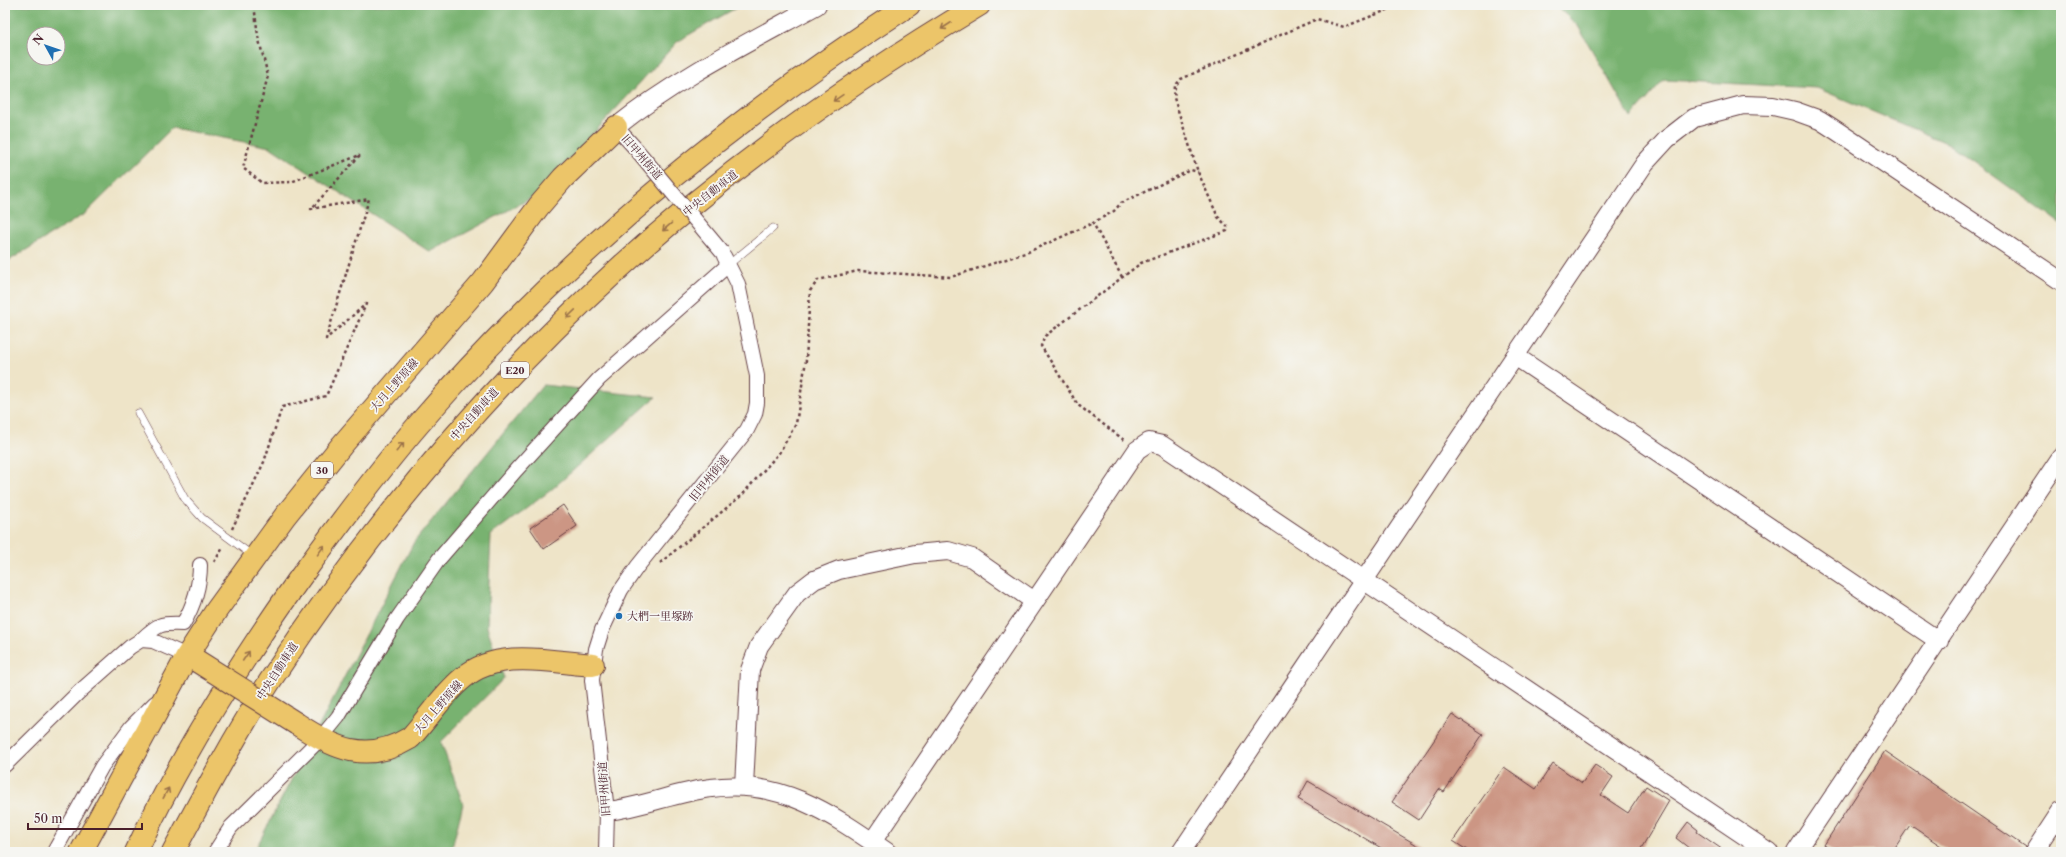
<svg xmlns="http://www.w3.org/2000/svg" width="2066" height="857" viewBox="0 0 2066 857" font-family="'Libre Caslon Text','Noto Serif JP',serif">
<style>
.forest{fill:#78b270;stroke:#61684e;fill-rule:evenodd}
.building{fill:#cc9684}
.lines{fill:none;stroke-linecap:round;stroke-linejoin:round}
.service-casing{stroke:#633d43;stroke-width:8}
.minor-casing{stroke:#633d43;stroke-width:16}
.tertiary-casing{stroke:#633d43;stroke-width:20}
.primary-casing{stroke:#633d43;stroke-width:24}
.motorway-casing{stroke:#633d43;stroke-width:24}
.path{stroke:#633d43;stroke-width:2.5;stroke-dasharray:3 3;stroke-linecap:butt}
.service{stroke:#fff;stroke-width:7}
.minor{stroke:#fff;stroke-width:14}
.tertiary{stroke:#fff;stroke-width:18}
.primary{stroke:#ecc569;stroke-width:22}
.motorway{stroke:#ecc569;stroke-width:22}
.minor-bridge-casing{stroke:#633d43;stroke-width:16;stroke-linecap:butt}
.primary-bridge-casing{stroke:#633d43;stroke-width:24;stroke-linecap:butt}
.minor-bridge{stroke:#fff;stroke-width:14}
.primary-bridge{stroke:#ecc569;stroke-width:22}
.oneway{stroke:#9b724a}
.poi-dot{fill:#1f6fb2;stroke:#f6f6f2;stroke-width:1.5}
.labels{text-anchor:middle;stroke-width:3.5;stroke-linejoin:round;paint-order:stroke}
.shield{fill:#f6f6f2;stroke:#7e6067;stroke-width:1}
.shield-label{font-size:10px;font-weight:bold;fill:#4a1f2b}
.street-label{font-size:11px;fill:#4a1f2b;stroke:#f6f6f2}
.poi-label{font-size:11px;fill:#4a1f2b;stroke:#f6f6f2;text-anchor:start}
</style>
<rect width="100%" height="100%" fill="#f6f6f2"/>
<filter id="ink" filterUnits="userSpaceOnUse"><feTurbulence type="fractalNoise" baseFrequency=".025" numOctaves="2"/><feDisplacementMap in="SourceGraphic" scale="8" xChannelSelector="R" yChannelSelector="G"/><feConvolveMatrix kernelMatrix="1 2 1 2 8 2 1 2 1" color-interpolation-filters="sRGB"/></filter>
<filter id="wash" filterUnits="userSpaceOnUse"><feTurbulence type="fractalNoise" baseFrequency=".012" numOctaves="4" result="noise"/><feDisplacementMap in="SourceGraphic" scale="16" xChannelSelector="R" yChannelSelector="G"/><feGaussianBlur stdDeviation="0.9" result="paint"/><feColorMatrix in="noise" values="0 0 0 0 0 0 0 0 0 0 0 0 0 0 0 0 0 1.4 0 .05"/><feComposite in="paint" operator="in"/></filter>
<g filter="url(#wash)">
<rect width="100%" height="100%" fill="#eee4c8"/>
<g class="forest">
<path d="M5 5H741L678 41 537 195 430 252 270 147 172 128 86 213 5 263ZM34 34H58V58H34Z"/>
<path d="M1555 5H2061V224L1949 144 1817 88 1664 80 1631 118 1578 26Z"/>
<path d="M543 385 656 397 551 490 491 535 487 627 504 678 441 742 463 804 451 852H254L414 542Z"/>
</g>
<g id="blocks">
<g class="building">
<path d="M563 505 577 526 544 549 530 528Z"/>
<path d="M1452 714 1483 734 1444 792 1439 789 1419 820 1392 802Z"/>
<path d="M1885 751 2025 847 2024 852H1950L1910 825 1892 852H1835L1824 845Z"/>
<path d="M1553 763 1582 783 1595 765 1613 777 1601 795 1628 813 1646 786 1669 801 1639 852H1470L1453 841 1504 767 1536 789Z"/>
<path d="M1308 781 1405 838 1429 852H1388L1298 799Z"/>
<path d="M1688 822 1698 830 1697 832 1726 852H1694L1676 838Z"/>
</g>
</g>
</g>
<g filter="url(#ink)">
<use href="#blocks" fill-opacity="0" stroke="#633d43" stroke-width="1"/>
<g class="lines">
<g class="service-casing">
<g id="service">
<path d="M728 265 773 228"/>
<path d="M138 413 185 499 202 518 253 556"/>
</g>
</g>
<g class="minor-casing">
<g id="minor">
<path d="M616 127 636 149"/>
<path d="M141 640C158 624 160 623 183 624 194 605 200 587 200 565"/>
<path d="M5 765 78 693 130 647 141 640 153 641 187 656"/>
<path d="M54 852 102 766 131 727 155 703"/>
<path d="M215 852 231 827 320 739 338 717 397 619 439 559 516 470 599 379 728 265"/>
<path d="M606 852 607 811 592 680 596 649 602 630 621 590 637 567 747 430 755 414 757 403V376L738 284 724 256"/>
</g>
</g>
<g class="tertiary-casing">
<g id="tertiary">
<path d="M616 127C677 78 748 43 817 5"/>
<path d="M1515 356 1939 641"/>
<path d="M744 786 750 670 759 646 797 593 814 580 839 570 915 554 948 551 972 558 1034 601"/>
<path d="M607 811C643 807 676 792 711 788 781 778 833 815 887 852"/>
<path d="M872 842 1137 450 1149 442 1162 445 1769 852"/>
<path d="M1181 852 1645 163 1667 139 1694 118 1743 105 1773 106 1795 111 1820 120 1837 131 2061 281"/>
<path d="M1796 852 2061 457"/>
<path d="M2034 852 2061 811"/>
</g>
</g>
<g class="primary-casing">
<g id="primary">
<path d="M297 724C335 749 367 764 410 738 428 719 442 695 463 678 498 648 551 662 593 665"/>
<path d="M81 852 187 656 216 611 285 516 342 445 483 282 539 206 563 178 616 127"/>
</g>
</g>
<g class="motorway-casing">
<g id="motorway">
<path d="M136 852C180 757 237 667 297 582 336 528 375 475 418 425 559 261 728 122 909 5"/>
<path d="M173 852C204 794 235 736 270 681 368 531 483 393 615 272 723 173 852 81 979 5"/>
</g>
</g>
<g class="path">
<path d="M1122 277 1093 223 1114 211 1121 203 1191 170 1198 172"/>
<path d="M1124 440 1078 405 1041 346 1045 336 1141 263 1227 231V226L1218 217 1198 172 1174 98 1175 86 1181 79 1317 19 1344 27 1400 5"/>
<path d="M232 529 264 462 282 407 326 396 366 304 326 339 369 199 311 209 360 155 291 182 262 183 243 168 268 76 258 36 254 5"/>
<path d="M214 562 223 548"/>
<path d="M660 563 741 496 779 453 796 424 806 360 810 291 818 280 858 271 951 277 1028 252 1093 223"/>
</g>
<use href="#service" class="service"/>
<use href="#minor" class="minor"/>
<use href="#tertiary" class="tertiary"/>
<use href="#primary" class="primary"/>
<use href="#motorway" class="motorway"/>
<g class="minor-bridge-casing">
<path id="minor-bridge" d="M636 149 722 252"/>
</g>
<g class="primary-bridge-casing">
<path id="primary-bridge" d="M197 661 297 724"/>
</g>
<use href="#minor-bridge" class="minor-bridge"/>
<use href="#primary-bridge" class="primary-bridge"/>
</g>
<defs><path id="oneway-shaft" d="M-6 0H5M1.5-3L5.5 0L1.5 3" fill="none" stroke-width="1.6" stroke-linecap="round" stroke-linejoin="round"/></defs>
<g class="oneway">
<use href="#oneway-shaft" transform="translate(946 26) rotate(147)"/>
<use href="#oneway-shaft" transform="translate(838 98) rotate(146)"/>
<use href="#oneway-shaft" transform="translate(667 227) rotate(139)"/>
<use href="#oneway-shaft" transform="translate(571 314) rotate(136)"/>
<use href="#oneway-shaft" transform="translate(400 447) rotate(-51)"/>
<use href="#oneway-shaft" transform="translate(321 550) rotate(-54)"/>
<use href="#oneway-shaft" transform="translate(246 656) rotate(-56)"/>
<use href="#oneway-shaft" transform="translate(166 793) rotate(-62)"/>
</g>
</g>
<circle class="poi-dot" cx="619" cy="616" r="4"/>
<g class="labels">
<g class="shield">
<rect x="501" y="362" width="28" height="16" rx="3"/>
<rect x="311" y="462" width="22" height="16" rx="3"/>
</g>
<g class="shield-label">
<text x="515" y="374">E20</text>
<text x="322" y="474">30</text>
</g>
<g class="street-label">
<text transform="translate(642 157) rotate(49)" y="4">旧甲州街道</text>
<text transform="translate(710 193) rotate(-38)" y="4">中央自動車道</text>
<text transform="translate(394 385) rotate(-49)" y="4">大月上野原線</text>
<text transform="translate(474 414) rotate(-48)" y="4">中央自動車道</text>
<text transform="translate(709 478) rotate(-51)" y="4">旧甲州街道</text>
<text transform="translate(277 671) rotate(-57)" y="4">中央自動車道</text>
<text transform="translate(438 707) rotate(-49)" y="4">大月上野原線</text>
<text transform="translate(604 789) rotate(-94)" y="4">旧甲州街道</text>
</g>
<g class="poi-label">
<text x="627" y="620">大椚一里塚跡</text>
</g>
</g>
<rect width="2066" height="857" fill="none" stroke="#f6f6f2" stroke-width="20"/>
<g transform="translate(46 46) rotate(310)"><circle r="19" fill="#f6f6f2" stroke="#b1a0a2"/>
<path d="M0-3L7 15L0 10L-7 15Z" fill="#1f6fb2"/>
<text y="-6" font-size="11" font-weight="bold" text-anchor="middle" fill="#4a1f2b">N</text>
</g>
<path d="M28 823v6h114v-6" fill="none" stroke="#4a1f2b" stroke-width="2"/>
<text x="34" y="823" font-size="12" fill="#4a1f2b" stroke="#f6f6f2" stroke-width="3" paint-order="stroke">50 m</text>
</svg>
